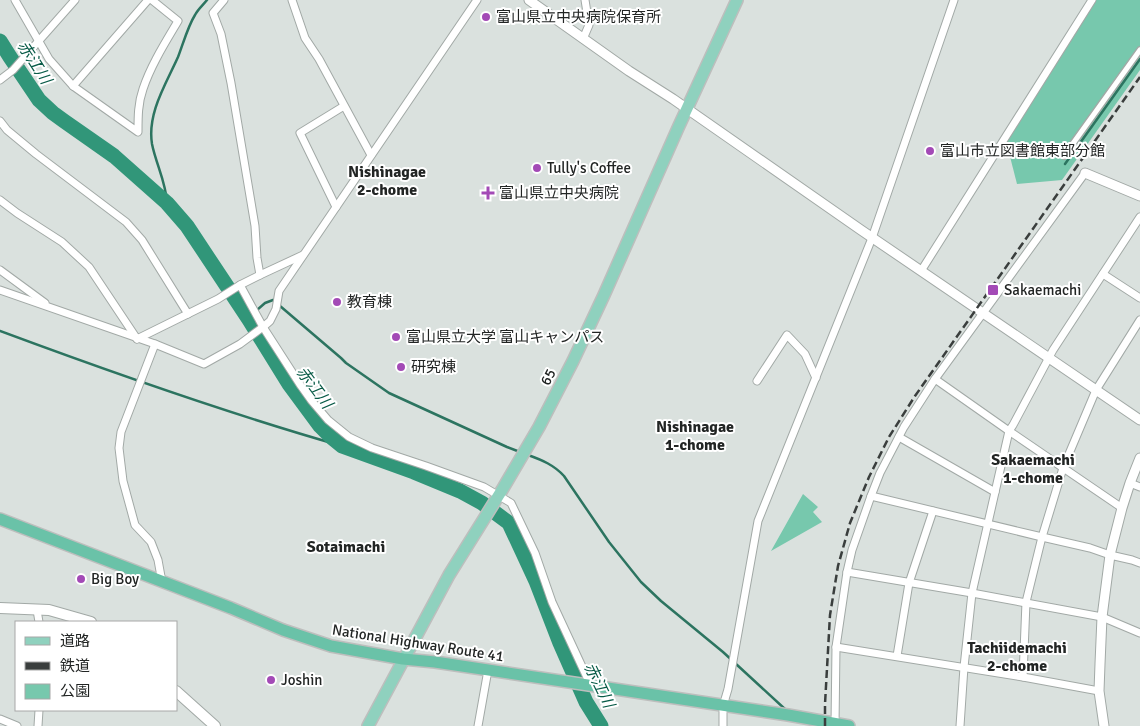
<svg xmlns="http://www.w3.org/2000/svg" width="1140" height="726" viewBox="0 0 1140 726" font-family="Signika,'Noto Sans JP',sans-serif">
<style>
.green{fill:#77c8ad}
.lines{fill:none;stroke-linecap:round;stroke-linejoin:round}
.stream{stroke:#2c7460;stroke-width:2.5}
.river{stroke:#319679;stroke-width:15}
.pedestrian-casing{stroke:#a2a9a6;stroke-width:8}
.minor-casing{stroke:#a2a9a6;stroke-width:9}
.tertiary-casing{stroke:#a2a9a6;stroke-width:11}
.secondary-casing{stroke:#a2a9a6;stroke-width:12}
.primary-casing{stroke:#bdbebd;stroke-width:14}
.trunk-casing{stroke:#bdbebd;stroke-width:14}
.pedestrian{stroke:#fff;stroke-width:5}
.minor{stroke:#fff;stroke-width:7}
.tertiary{stroke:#fff;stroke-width:9}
.secondary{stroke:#fff;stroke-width:10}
.primary{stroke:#8fd1be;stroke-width:11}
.trunk{stroke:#6ac2a8;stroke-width:11}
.rail{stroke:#3a3e3d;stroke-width:2.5;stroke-dasharray:8 4;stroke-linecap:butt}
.poi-dot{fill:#a34ab6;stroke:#fff;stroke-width:2}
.labels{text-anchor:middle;stroke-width:4;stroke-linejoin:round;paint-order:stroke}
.poi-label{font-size:15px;fill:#222524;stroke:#fff;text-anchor:start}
.street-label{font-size:15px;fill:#222524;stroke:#fff}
.water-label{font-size:16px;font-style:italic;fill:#095b47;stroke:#fff}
.neighbourhood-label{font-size:16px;font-weight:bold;fill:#222524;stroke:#fff}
</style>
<rect width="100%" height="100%" fill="#dae1de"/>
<g class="green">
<path d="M1096 0H1140V70L1062 180 1017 184 1006 141Z"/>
<path d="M803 494 818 507 813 512 822 522 771 551Z"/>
</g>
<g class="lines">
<g class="stream">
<path d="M1065 164 1140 59"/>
<path d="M167 203C166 182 156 164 152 144 147 113 166 84 178 57 183 44 188 26 195 15 198 9 203 5 207 0"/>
<path d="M248 318 265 303 273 300 341 358 346 363 389 393 507 447 520 452"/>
<path d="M0 331C113 373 226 413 342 446"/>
<path d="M528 455C542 460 554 465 564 476L609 542 641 582 661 601 723 652 786 710"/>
</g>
<path class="river" d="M0 41 10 57 39 100 53 113 64 121 114 156 167 203 187 226 248 318 289 384 320 426 331 437 342 446 414 472 460 491 482 503 509 523 536 581 560 643 586 702 601 726"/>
<g class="pedestrian-casing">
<path id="pedestrian" d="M1064 156 1140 50"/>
</g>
<g class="minor-casing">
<g id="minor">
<path d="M15 0 49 59 73 86 138 132C138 117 138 103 143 89 151 65 165 43 178 21L152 0"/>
<path d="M292 0 305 38 319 59 371 155"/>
<path d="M583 39 589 25 585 0"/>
<path d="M0 80 13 70 75 0"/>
<path d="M73 86 148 0"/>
<path d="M0 121 7 130 36 154 126 222 142 240 188 314"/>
<path d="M0 200 17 213 62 242 89 267 137 339"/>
<path d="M336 207 300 133 344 106"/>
<path d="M0 270 45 303"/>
<path d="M921 271 1092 0"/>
<path d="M1103 274 1140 298"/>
<path d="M260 275 303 255"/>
<path d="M240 285 263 327 301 386 311 400 328 420 349 437 372 448 426 466 484 487 511 503 535 553 552 602 591 686"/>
<path d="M0 290 155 344 204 364 240 344 263 327 270 321 276 309 279 291 477 0"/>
<path d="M137 339 218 299 240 285 260 275 257 258 255 226 231 83 221 34 213 13 224 0"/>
<path d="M155 344 121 432 119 448 123 481 135 525 151 542 158 560 162 582"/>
<path d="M935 379 1009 431 1015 435 1122 508"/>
<path d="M757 381 787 335 805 354 816 378"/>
<path d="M899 437 995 492"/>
<path d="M1130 483 1140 487"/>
<path d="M871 496 1042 537 1090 548 1110 555 1132 560 1140 563"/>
<path d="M847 572 972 593 1102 617 1140 633"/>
<path d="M37 610 39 622"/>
<path d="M836 647 1023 677 1099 691"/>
<path d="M897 656 909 583 933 511"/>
<path d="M1023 677 1026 602 1042 537 1063 468 1096 390 1140 320"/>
<path d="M0 719 17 726"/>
<path d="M835 725 836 647 847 572 852 550 871 496 880 473 904 427 935 379 1085 173"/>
<path d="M38 726 39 710"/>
<path d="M478 726 488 670"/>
<path d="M723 726V706L728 689 758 521 872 238 954 0"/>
<path d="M960 726 964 667 972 593 1009 431 1013 425 1053 350 1140 217"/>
</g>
</g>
<g class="tertiary-casing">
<g id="tertiary">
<path d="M529 0 629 71 673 99 861 230 1140 420"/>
<path d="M1085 173 1140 196"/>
<path d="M1104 726 1099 691 1100 664 1102 617 1110 555 1122 508 1130 483 1140 458"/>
</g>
</g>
<g class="secondary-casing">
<g id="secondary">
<path d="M0 608 49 610 91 622"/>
<path d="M176 691 215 726"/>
</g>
</g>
<g class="primary-casing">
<path id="primary" d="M368 726 449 575 502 490 539 427 573 361 604 295 678 128 737 0"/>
</g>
<g class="trunk-casing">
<path id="trunk" d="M0 519 231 608 283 630 331 646 403 659 435 662 788 715 849 726"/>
</g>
<use href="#pedestrian" class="pedestrian"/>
<use href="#minor" class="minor"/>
<use href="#tertiary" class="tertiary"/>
<use href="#secondary" class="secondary"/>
<use href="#primary" class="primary"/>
<use href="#trunk" class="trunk"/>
<path class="rail" d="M825 726V704L830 615 838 566 850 523 869 477 889 437 915 396 1140 77"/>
</g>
<g class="poi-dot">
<circle cx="486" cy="17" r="5"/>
<circle cx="930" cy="151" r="5"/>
<circle cx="537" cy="168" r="5"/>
<path d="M485.5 185.5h5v5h5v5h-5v5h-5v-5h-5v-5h5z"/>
<rect x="987" y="284" width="12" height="12" rx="2.5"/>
<circle cx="337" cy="302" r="5"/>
<circle cx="396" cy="337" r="5"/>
<circle cx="401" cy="367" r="5"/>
<circle cx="81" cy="579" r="5"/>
<circle cx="271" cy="680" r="5"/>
</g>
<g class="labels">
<g class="poi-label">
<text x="496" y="22">富山県立中央病院保育所</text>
<text x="940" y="156">富山市立図書館東部分館</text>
<text x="547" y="173">Tully's Coffee</text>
<text x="499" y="198">富山県立中央病院</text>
<text x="1004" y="295">Sakaemachi</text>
<text x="347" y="307">教育棟</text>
<text x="406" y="342">富山県立大学 富山キャンパス</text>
<text x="411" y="372">研究棟</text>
<text x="91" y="584">Big Boy</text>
<text x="281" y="685">Joshin</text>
</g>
<g class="street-label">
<text transform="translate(548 377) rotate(-63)" y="5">65</text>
<text transform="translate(418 643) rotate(9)" y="5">National Highway Route 41</text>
</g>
<g class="water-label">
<text transform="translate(35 62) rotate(57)" y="6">赤江川</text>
<text transform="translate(315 387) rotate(53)" y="6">赤江川</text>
<text transform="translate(600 685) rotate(64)" y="6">赤江川</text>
</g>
<g class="neighbourhood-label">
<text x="387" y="177">Nishinagae<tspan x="387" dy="18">2-chome</tspan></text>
<text x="695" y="432">Nishinagae<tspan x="695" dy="18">1-chome</tspan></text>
<text x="1033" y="465">Sakaemachi<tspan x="1033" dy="18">1-chome</tspan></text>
<text x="346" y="552">Sotaimachi</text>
<text x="1017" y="653">Tachiidemachi<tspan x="1017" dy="18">2-chome</tspan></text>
</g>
</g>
<rect x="15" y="621" width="162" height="90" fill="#ffffff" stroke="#a7a8a7"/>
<rect x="25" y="637" width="25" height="8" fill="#8fd1be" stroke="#a7a8a7"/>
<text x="60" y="646" font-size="15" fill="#222524">道路</text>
<rect x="25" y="662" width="25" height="8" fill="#3a3e3d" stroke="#a7a8a7"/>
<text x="60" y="671" font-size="15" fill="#222524">鉄道</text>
<rect x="25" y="684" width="25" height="15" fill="#77c8ad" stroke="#a7a8a7"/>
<text x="60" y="696" font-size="15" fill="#222524">公園</text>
</svg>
